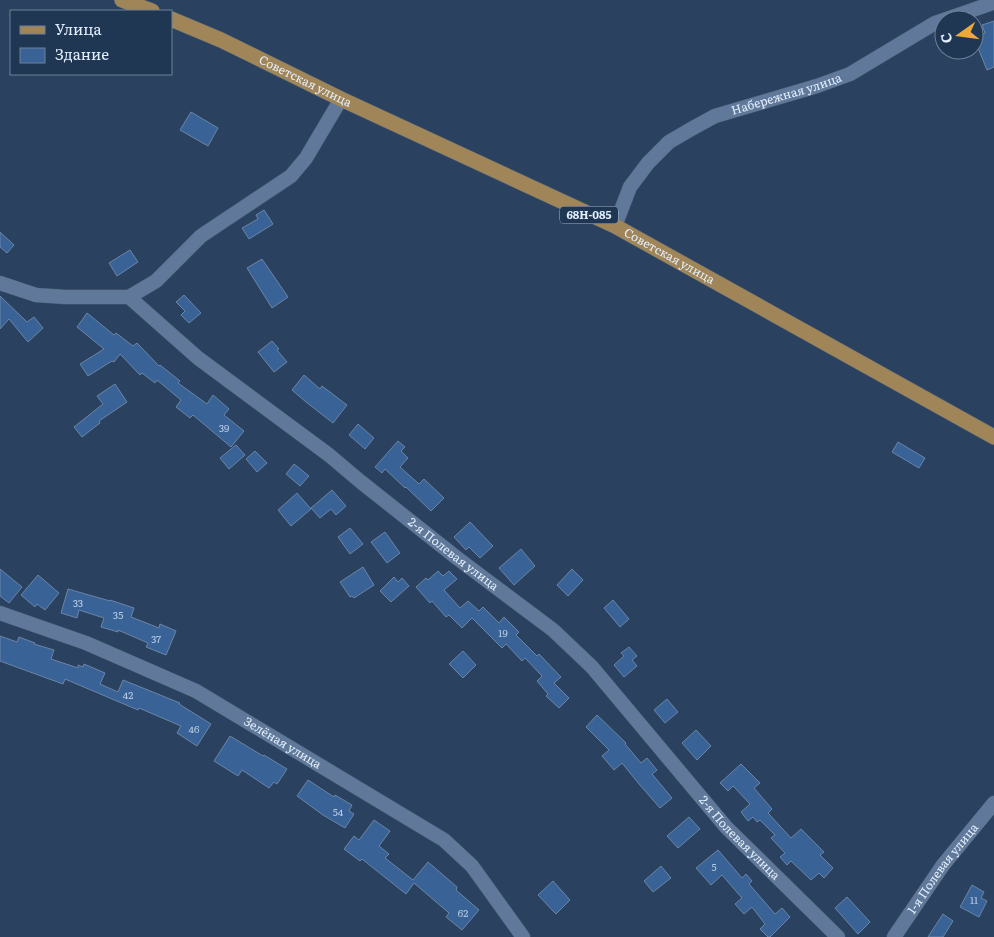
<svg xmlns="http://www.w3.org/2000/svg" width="994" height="937" viewBox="0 0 994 937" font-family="Literata,serif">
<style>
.building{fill:#396296;stroke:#6b85a6}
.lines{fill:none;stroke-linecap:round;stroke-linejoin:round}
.minor-casing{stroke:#4c5f77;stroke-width:15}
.primary-casing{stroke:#4c5f77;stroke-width:16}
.minor{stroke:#60799a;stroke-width:14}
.primary{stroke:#9f8557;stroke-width:15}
.labels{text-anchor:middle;stroke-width:4;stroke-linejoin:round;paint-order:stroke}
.number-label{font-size:10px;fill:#b8cce4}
.shield{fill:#203754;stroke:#a8b8cb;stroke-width:1}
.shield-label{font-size:11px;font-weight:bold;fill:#e3effe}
.street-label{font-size:12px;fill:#e3effe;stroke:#203754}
</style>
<rect width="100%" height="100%" fill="#2a415f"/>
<g class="building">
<path d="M994 21V67L987 70 974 38 985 33 982 25Z"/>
<path d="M191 112 218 128 208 146 180 130Z"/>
<path d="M264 210 273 224 249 239 242 228 258 219 256 215Z"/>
<path d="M0 232 14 245 7 253 0 247Z"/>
<path d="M130 250 138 262 117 276 109 263Z"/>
<path d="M262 259 288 297 272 308 247 268Z"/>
<path d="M184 295 201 313 189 323 181 315 185 311 176 302Z"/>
<path d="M0 296 27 322 34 317 43 328 28 342 9 319 0 329Z"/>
<path d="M87 313 114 335 116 333 133 346 137 343 159 366 160 365 180 381 178 383 207 404 213 395 229 409 224 415 244 431 231 447 193 415 190 418 176 407 181 400 157 380 155 383 142 373 140 375 120 354 114 362 112 361 88 376 80 364 104 349 77 327Z"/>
<path d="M272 341 279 349 277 350 287 362 274 372 258 352Z"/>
<path d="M304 375 320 389 322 386 347 405 333 423 306 402 292 390Z"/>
<path d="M115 384 127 402 99 421 100 423 82 437 74 427 103 404 97 396Z"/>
<path d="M358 424 374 438 365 449 349 435Z"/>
<path d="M398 441 405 447 401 451 408 458 400 467 419 484 424 479 444 498 431 511 406 487 405 488 385 469 382 473 375 467Z"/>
<path d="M898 442 925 458 919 468 892 452Z"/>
<path d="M236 445 245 455 229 469 220 458Z"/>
<path d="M255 451 267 463 257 472 246 459Z"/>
<path d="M294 464 309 476 300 486 286 474Z"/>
<path d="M332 490 346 506 336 515 331 509 320 518 311 508Z"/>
<path d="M297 493 311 509 291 526 278 510Z"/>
<path d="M470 522 493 546 480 558 469 547 466 550 454 537Z"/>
<path d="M350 528 363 544 350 554 338 537Z"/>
<path d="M385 532 400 553 387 563 371 542Z"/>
<path d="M521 549 535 566 514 585 499 568Z"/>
<path d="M363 567 374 585 354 598 352 596 350 597 340 582Z"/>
<path d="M0 569 22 587 9 603 0 596Z"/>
<path d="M572 569 583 580 568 596 557 585Z"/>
<path d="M438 571 443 576 449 571 457 579 444 590 460 608 468 601 479 611 483 607 499 623 504 617 519 632 516 635 537 656 539 654 561 677 554 683 569 698 559 708 546 696 548 694 537 681 542 676 525 658 522 661 506 644 502 648 472 618 462 628 449 615 446 617 432 601 430 603 416 587 426 578 428 580Z"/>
<path d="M38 575 59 593 45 610 37 604 35 607 21 595Z"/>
<path d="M394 577 398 582 402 578 409 586 391 602 380 591Z"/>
<path d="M68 589 110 601V600L134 608 131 617 159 628 160 624 176 631 166 655 146 647 148 643 118 630V632L101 627 104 618 79 610 77 618 61 613Z"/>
<path d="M613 600 629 619 620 627 604 608Z"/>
<path d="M0 636 17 642 19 637 35 643 34 644 54 650 51 659 78 668V665L83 667 84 664 105 673 100 684 118 692 123 680 180 703 179 704 211 724 197 746 177 733 181 726 139 708 138 710 65 679 63 684 0 661Z"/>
<path d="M629 647 637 656 632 660 637 666 624 677 614 665 624 656 621 653Z"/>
<path d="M463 651 476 665 463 678 449 664Z"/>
<path d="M667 699 678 712 665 723 654 710Z"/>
<path d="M597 715 626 743 625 744 641 763 647 758 657 770 652 774 672 798 660 808 639 784 622 763 614 770 602 756 609 750 586 727Z"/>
<path d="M696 730 711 746 697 760 682 743Z"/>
<path d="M230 736 263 756 264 755 287 769 277 784 274 782 269 788 242 770 238 776 214 761Z"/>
<path d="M741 764 760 783 754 788 772 809 768 813 791 838 801 829 824 852 820 855 833 868 824 878 819 873 811 880 791 861 787 865 780 857 785 853 771 838 775 835 760 820 757 822 753 817 748 821 741 812 750 804 733 786 728 791 720 783Z"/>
<path d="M308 780 334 797 335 795 352 805 349 811 354 814 345 828 323 815 297 796Z"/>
<path d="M689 817 700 829 678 848 667 836Z"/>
<path d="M374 820 390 831 379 846 389 854 385 858 413 880 428 862 457 887 456 890 479 910 462 930 446 917 449 913 414 883 406 894 362 859 360 861 344 849 354 836 359 840Z"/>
<path d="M718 850 742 878 746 874 752 881 749 884 775 914 782 908 790 917 770 937H768L760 929 765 924 752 907 744 914 735 904 742 898 722 875 711 885 696 868Z"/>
<path d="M661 866 671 878 653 892 644 881Z"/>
<path d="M553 881 570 900 556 914 538 895Z"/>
<path d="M972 885 984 892 981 898 987 901 979 917 960 907Z"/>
<path d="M847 897 870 922 858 934 835 908Z"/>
<path d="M943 914 953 921 943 937H928Z"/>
</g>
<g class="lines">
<g class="minor-casing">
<g id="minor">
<path id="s1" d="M615 226 630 187 648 163 669 142 693 128 715 116 817 86 850 74 935 23 990 4 994 1"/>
<path id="s2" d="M0 283 36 295 65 297H129L198 358 329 455 361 482 457 558 553 630 592 667 726 827 838 937"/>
<path d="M129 297 156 281 201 236 291 176 306 158 341 99"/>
<path id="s3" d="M0 613 86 643 196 691 444 840 472 866 523 937"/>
<path id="s4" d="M894 937 943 865 994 803"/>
</g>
</g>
<g class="primary-casing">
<g id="primary">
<path d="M122 0 152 11"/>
<path id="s5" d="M171 19 221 40 341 99 615 226 994 437"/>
</g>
</g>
<use href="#minor" class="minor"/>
<use href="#primary" class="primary"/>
</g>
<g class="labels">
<g class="number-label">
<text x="224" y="432">39</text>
<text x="78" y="607">33</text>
<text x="118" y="619">35</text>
<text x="503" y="637">19</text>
<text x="156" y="643">37</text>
<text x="128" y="699">42</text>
<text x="194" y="733">46</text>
<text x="338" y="816">54</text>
<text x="714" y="871">5</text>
<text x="974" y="904">11</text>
<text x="463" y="917">62</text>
</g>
<rect class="shield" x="560" y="206.5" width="58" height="17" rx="4"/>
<g class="shield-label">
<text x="589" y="219">68Н-085</text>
</g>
<g class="street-label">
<text dy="4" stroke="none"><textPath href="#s5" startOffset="148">Советская улица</textPath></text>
<text dy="4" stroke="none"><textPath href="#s1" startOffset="229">Набережная улица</textPath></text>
<text dy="4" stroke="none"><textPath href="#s5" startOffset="552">Советская улица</textPath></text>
<text dy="4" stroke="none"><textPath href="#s2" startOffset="545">2-я Полевая улица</textPath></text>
<text dy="4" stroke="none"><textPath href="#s3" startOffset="312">Зелёная улица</textPath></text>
<text dy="4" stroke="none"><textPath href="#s2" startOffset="950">2-я Полевая улица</textPath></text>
<text dy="4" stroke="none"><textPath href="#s4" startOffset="84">1-я Полевая улица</textPath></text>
</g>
</g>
<rect x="10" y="10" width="162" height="65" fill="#203754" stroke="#6e8198"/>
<rect x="20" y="26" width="25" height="8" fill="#9f8557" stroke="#6e8198"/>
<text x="55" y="35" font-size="15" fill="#e3effe">Улица</text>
<rect x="20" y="48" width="25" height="15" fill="#396296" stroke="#6e8198"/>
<text x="55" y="60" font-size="15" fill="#e3effe">Здание</text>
<g transform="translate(959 35) rotate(256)"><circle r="24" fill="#203754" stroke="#6e8198"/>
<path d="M0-4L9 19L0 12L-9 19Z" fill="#eda83b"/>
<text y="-8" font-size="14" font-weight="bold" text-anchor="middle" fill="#e3effe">С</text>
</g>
</svg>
